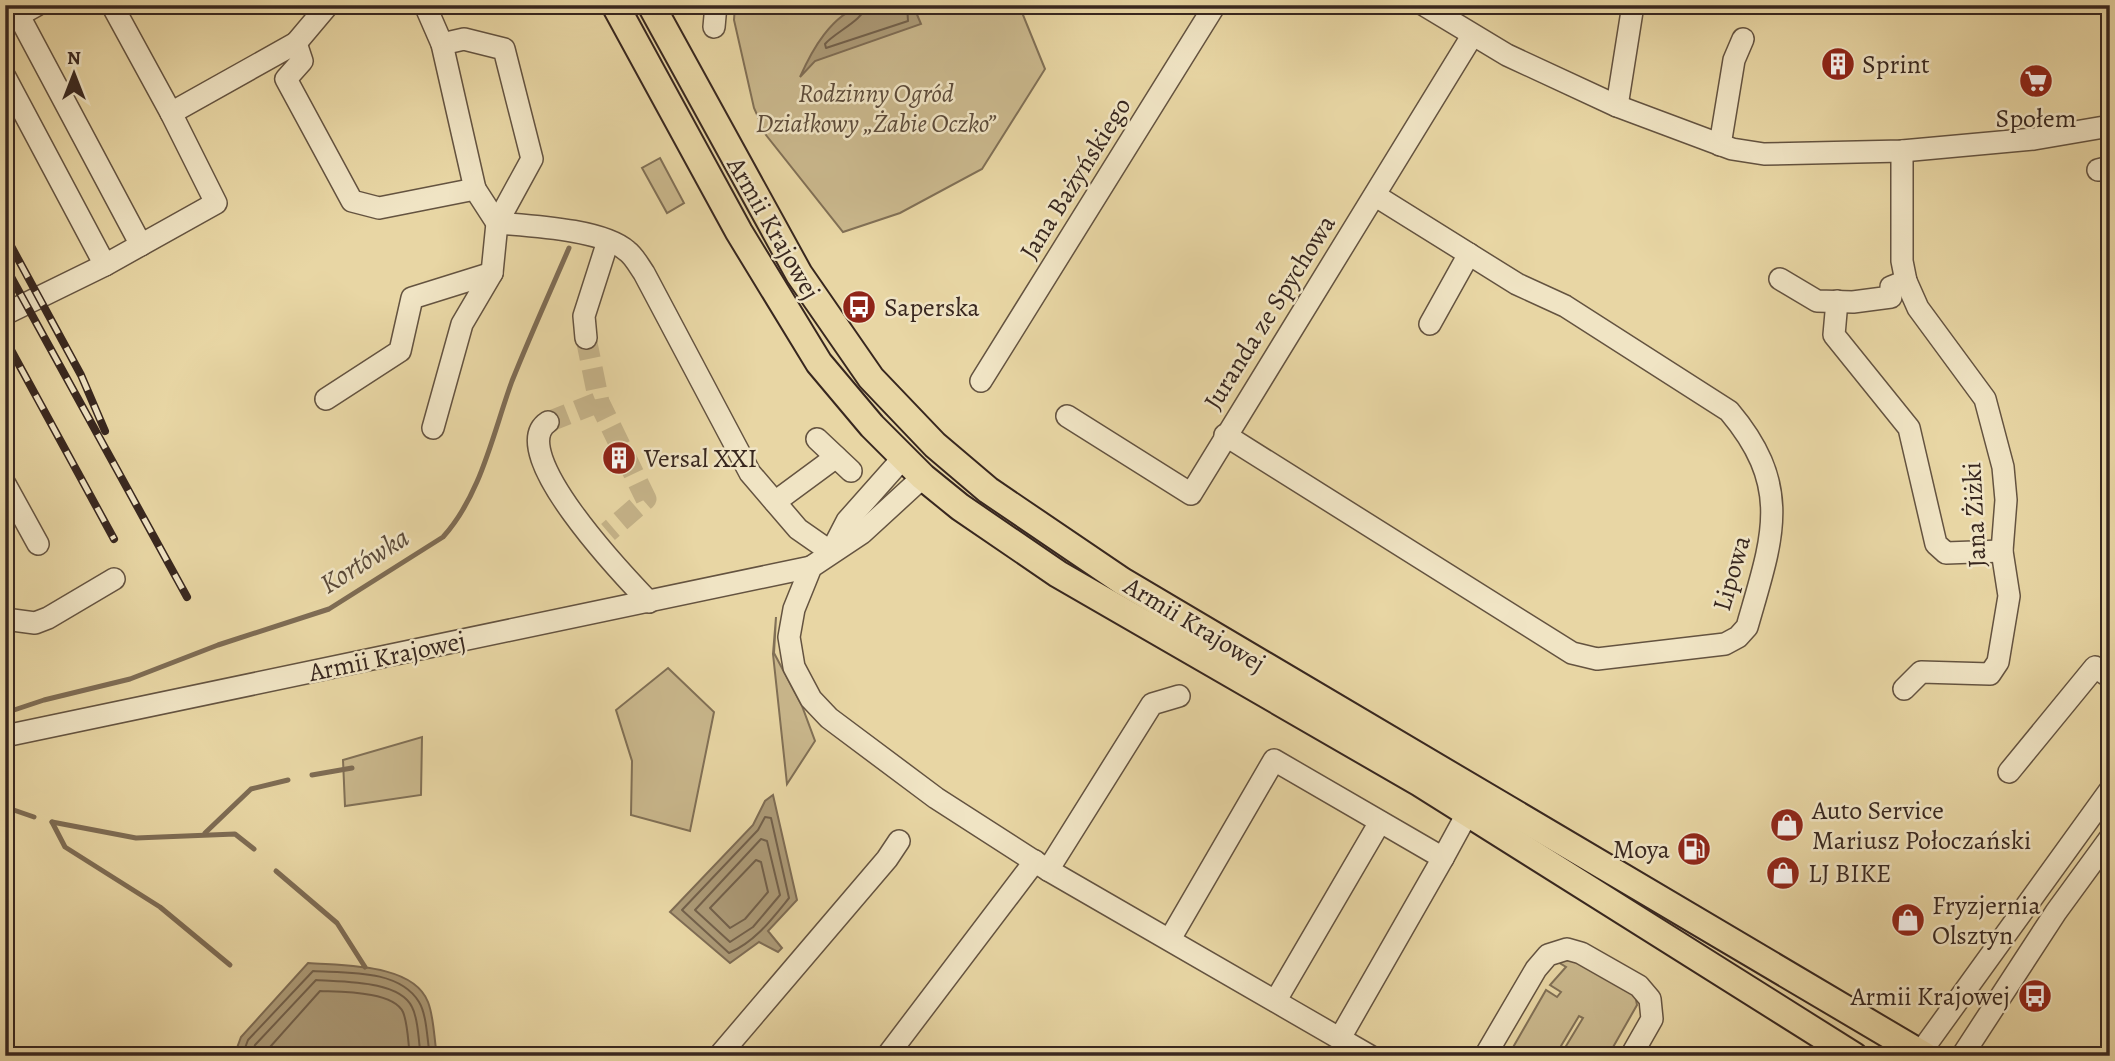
<svg xmlns="http://www.w3.org/2000/svg" width="2115" height="1061" viewBox="0 0 2115 1061" font-family="Alegreya,serif">
<style>
.green{fill:#cab88d;stroke:#817056;stroke-width:2}
.water{fill:#ac9a77;stroke:#7e6c54;stroke-width:2}
.lines{fill:none;stroke-linecap:round;stroke-linejoin:round}
.shore{stroke:#72604b;stroke-width:2}
.stream{stroke:#7e6c54;stroke-width:5}
.minor-tunnel{stroke:#c5b389;stroke-width:21;stroke-dasharray:21 10;stroke-linecap:butt}
.minor-casing{stroke:#645340;stroke-width:24}
.major-casing{stroke:#38271f;stroke-width:30}
.minor{stroke:#f0e4c4;stroke-width:21}
.major{stroke:#e8d6a4;stroke-width:26}
.rail-casing{stroke:#38271f;stroke-width:8}
.rail{stroke:#f0e4c4;stroke-width:5;stroke-dasharray:16;stroke-linecap:butt}
.labels{text-anchor:middle;stroke-width:5;stroke-linejoin:round;paint-order:stroke}
.poi-label{font-size:26px;fill:#38271f;stroke:#f0e4c4;text-anchor:start}
.park-label{font-size:26px;font-style:italic;fill:#5c4b3a;stroke:#f0e4c4}
.street-label{font-size:26px;fill:#38271f;stroke:#f0e4c4}
.water-label{font-size:28px;font-style:italic;fill:#5b4a39;stroke:#f0e4c4}
</style>
<rect width="100%" height="100%" fill="#e8d6a4"/>
<filter id="stains"><feTurbulence type="fractalNoise" baseFrequency=".00286" numOctaves="4"/><feColorMatrix values="0 0 0 0 .2 0 0 0 0 .09 0 0 0 0 .02 0 0 0 .5 -.17"/></filter>
<radialGradient id="worn" r=".72"><stop offset=".6" stop-color="#630" stop-opacity="0"/><stop offset="1" stop-color="#630" stop-opacity=".3"/></radialGradient>
<g class="green">
<path d="M735 5H1019L1045 69 982 169 900 213 843 232 766 135 754 108 734 20Z"/>
<path d="M660 158 684 203 667 213 642 168Z"/>
<path d="M776 617 774 653 802 706 815 741 787 784 773 654Z"/>
<path d="M668 668 714 712 690 831 631 815 632 761 616 710Z"/>
<path d="M422 737 421 795 345 806 343 760Z"/>
<path d="M1566 955 1635 994 1637 1005 1608 1056H1560L1583 1018 1579 1016 1555 1056H1508L1546 990 1557 997 1561 992 1550 985 1566 967 1553 959Z"/>
</g>
<g class="water">
<path d="M913 5 921 24 815 61 800 77C812 50 831 15 863 5 877 1 898 5 913 5Z"/>
<path d="M773 795 797 900 768 931 782 948 778 952 759 942 730 963 670 912 753 825 765 801Z"/>
<path d="M308 963C342 966 413 963 428 1002 434 1017 434 1039 437 1056H234L241 1037Z"/>
</g>
<g class="lines">
<g class="shore">
<path d="M866 5C864 20 835 32 825 44L826 48 908 21 907 5"/>
<path d="M765 817 771 818 789 898C772 919 755 942 729 953L682 910 758 830Z"/>
<path d="M761 839 767 841 780 895 753 927 730 942 695 910Z"/>
<path d="M756 860 761 862 768 892 745 919 730 928 710 908Z"/>
<path d="M242 1056 248 1040 313 971C346 973 399 969 419 1002 427 1015 427 1040 430 1056"/>
<path d="M251 1056 255 1045 316 980C342 982 399 980 412 1007 419 1020 418 1041 421 1056"/>
<path d="M262 1056 320 991C341 992 393 991 403 1012 408 1024 408 1043 410 1056"/>
</g>
<g class="stream">
<path d="M5 713 44 700 130 679 218 645 329 609 443 537C481 495 493 433 512 381 530 336 550 292 569 248"/>
<path d="M312 775 352 768"/>
<path d="M5 807 34 817"/>
<path d="M52 822 65 847 160 907 230 965"/>
<path d="M52 822 136 838 235 834 254 849"/>
<path d="M205 833 251 789 288 780"/>
<path d="M276 871 337 923 365 967"/>
</g>
<g class="minor-tunnel">
<path d="M586 338 599 402 646 499 608 532"/>
<path d="M548 422 599 402"/>
</g>
<g class="minor-casing">
<g id="minor">
<path d="M112 5 171 113 296 43 302 61 286 79 352 201 379 208 475 189 497 223C530 226 602 229 627 251 634 256 639 266 644 273L750 473 798 529 831 552"/>
<path d="M425 5 442 44 475 189"/>
<path d="M1424 5 1507 55 1617 106 1732 149 1764 154 1902 151 2034 139 2110 126"/>
<path d="M19 16 141 245"/>
<path d="M5 23 37 5"/>
<path d="M714 27 716 5"/>
<path d="M296 43 328 5"/>
<path d="M5 77 105 265"/>
<path d="M1617 106 1633 5"/>
<path d="M1720 145 1734 60 1743 39"/>
<path d="M1902 151V261L1906 281 1918 308 1985 399 2003 467 2006 500 2002 551 2009 596 1998 662 1990 674 1921 672 1904 689"/>
<path d="M2098 170 2110 167"/>
<path d="M1780 279 1817 301 1853 302 1891 297V287L1906 281"/>
<path d="M1837 301 1834 335 1909 428 1936 544 1946 553 2002 551"/>
<path d="M5 314 105 265 216 203 171 113"/>
<path d="M1430 324 1469 254"/>
<path d="M586 338 584 316 608 241"/>
<path d="M981 381 1215 5"/>
<path d="M326 399 400 351 412 298 492 273"/>
<path d="M1067 416 1191 494 1472 36"/>
<path d="M548 422C504 451 626 578 649 602"/>
<path d="M433 428 462 324 492 273 497 223 532 159 504 49 464 39 442 44"/>
<path d="M1225 435 1572 653 1597 659 1725 644 1738 637 1747 627C1772 539 1794 488 1729 411L1565 306 1517 284 1376 196"/>
<path d="M817 439 851 471"/>
<path d="M923 477 862 533 811 567 794 609 789 637 794 667 811 699 829 718 936 798 1048 870 1370 1056"/>
<path d="M5 484 38 544"/>
<path d="M775 502 836 457"/>
<path d="M832 550 847 521 902 459"/>
<path d="M5 619 35 623 48 618 114 579"/>
<path d="M5 736 811 567"/>
<path d="M2009 772 2095 667 2110 677"/>
<path d="M1443 858 1467 814"/>
<path d="M1048 870 1152 704 1179 696"/>
<path d="M1170 939 1274 760 1443 858 1340 1038"/>
<path d="M1276 1000 1380 822"/>
<path d="M1920 1053 2110 790"/>
<path d="M719 1056 887 859 899 841"/>
<path d="M887 1056 1035 861"/>
<path d="M1485 1056 1536 969 1548 955 1567 949 1581 953 1639 986 1650 999 1652 1019 1631 1056"/>
<path d="M1962 1056 2056 912 2110 838"/>
</g>
</g>
<g class="major-casing">
<g id="major">
<path d="M615 5 739 232 819 363 872 426 923 477 960 507 1058 574 1420 783 1854 1056"/>
<path d="M651 5 799 274 871 378 935 445 988 490 1122 581 1925 1056"/>
</g>
</g>
<use href="#minor" class="minor"/>
<use href="#major" class="major"/>
<g class="rail-casing">
<g id="rail">
<path d="M5 235 81 375 105 431"/>
<path d="M5 266 187 597"/>
<path d="M5 339 114 539"/>
</g>
</g>
<use href="#rail" class="rail"/>
</g>
<defs>
<g id="building-disc" transform="scale(1.75)"><circle r="9.5" fill="#8f2418" stroke="#f0e4c4"/><path d="M-4-6H4V6H1V3H-1V6H-4ZM-2.5-4.3h1.7v1.8h-1.7ZM.8-4.3h1.7v1.8H.8ZM-2.5-1h1.7V.8h-1.7ZM.8-1h1.7V.8H.8Z" fill="#fff"/></g>
<g id="supermarket-disc" transform="scale(1.75)"><circle r="9.5" fill="#8f2418" stroke="#f0e4c4"/><path d="M-6-5.5h2.5l.6 2H6L4.5 2H-2.5L-4.4-4H-6ZM-1.5 3.2a1.3 1.3 0 1 0 .1 0ZM3 3.2a1.3 1.3 0 1 0 .1 0Z" fill="#fff"/></g>
<g id="bus-disc" transform="scale(1.75)"><circle r="9.5" fill="#8f2418" stroke="#f0e4c4"/><path d="M-5-6H5V4H4V6H2V4H-2V6H-4V4H-5ZM-3.5-4V0h7V-4ZM-3.5 1.2v1.5H-2V1.2ZM2 1.2v1.5H3.5V1.2Z" fill="#fff"/></g>
<g id="shop-disc" transform="scale(1.75)"><circle r="9.5" fill="#8f2418" stroke="#f0e4c4"/><path d="M-5-2.5h2.3a2.7 3.5 0 0 1 5.4 0H5L5.5 6h-11ZM-1.5-2.5h3a1.5 2.3 0 0 0-3 0Z" fill="#fff"/></g>
<g id="fuel-disc" transform="scale(1.75)"><circle r="9.5" fill="#8f2418" stroke="#f0e4c4"/><path d="M-5.5-6h7V0h2V4h1.3V-2.5L3-4.5l.8-.8L6-3V5H2.5V1h-1V6h-7ZM-4.2-4.7v3.2H.2V-4.7Z" fill="#fff"/></g>
</defs>
<g fill-rule="evenodd">
<use href="#building-disc" x="1838" y="64"/>
<use href="#supermarket-disc" x="2036" y="81"/>
<use href="#bus-disc" x="859" y="307"/>
<use href="#building-disc" x="619" y="458"/>
<use href="#shop-disc" x="1787" y="825"/>
<use href="#fuel-disc" x="1694" y="849"/>
<use href="#shop-disc" x="1783" y="873"/>
<use href="#shop-disc" x="1908" y="920"/>
<use href="#bus-disc" x="2035" y="996"/>
</g>
<g class="labels">
<g class="poi-label">
<text x="1862" y="73">Sprint</text>
<text x="2036" y="127" text-anchor="middle">Społem</text>
<text x="884" y="316">Saperska</text>
<text x="644" y="467">Versal XXI</text>
<text x="1812" y="819">Auto Service<tspan x="1812" dy="30">Mariusz Połoczański</tspan></text>
<text x="1670" y="858" text-anchor="end">Moya</text>
<text x="1808" y="882">LJ BIKE</text>
<text x="1932" y="914">Fryzjernia<tspan x="1932" dy="30">Olsztyn</tspan></text>
<text x="2010" y="1005" text-anchor="end">Armii Krajowej</text>
</g>
<g class="park-label">
<text x="876" y="102">Rodzinny Ogród<tspan x="876" dy="30">Działkowy „Żabie Oczko”</tspan></text>
</g>
<g class="street-label">
<text transform="translate(1075 178) rotate(-58)" y="9">Jana Bażyńskiego</text>
<text transform="translate(774 228) rotate(60)" y="9">Armii Krajowej</text>
<text transform="translate(1269 312) rotate(-58)" y="9">Juranda ze Spychowa</text>
<text transform="translate(1974 515) rotate(-93)" y="9">Jana Żiżki</text>
<text transform="translate(1731 573) rotate(-74)" y="9">Lipowa</text>
<text transform="translate(1195 624) rotate(31)" y="9">Armii Krajowej</text>
<text transform="translate(387 656) rotate(-12)" y="9">Armii Krajowej</text>
</g>
<g class="water-label">
<text transform="translate(364 560) rotate(-32)" y="10">Kortówka</text>
</g>
</g>
<rect width="2115" height="1061" fill="none" stroke="#e8d6a4" stroke-width="28"/>
<rect x="7" y="7" width="2101" height="1047" fill="none" stroke="#38271f" stroke-width="3.5"/>
<rect x="14" y="14" width="2087" height="1033" fill="none" stroke="#38271f" stroke-width="2"/>
<g transform="translate(74 74)" stroke="#f0e4c4" stroke-width="5" paint-order="stroke">
<path d="M0-5L12 26L0 18L-12 26Z" fill="#38271f"/>
<text y="-10" font-size="19" font-weight="bold" text-anchor="middle" fill="#38271f">N</text>
</g>
<rect width="100%" height="100%" filter="url(#stains)"/>
<rect width="100%" height="100%" fill="url(#worn)"/>
</svg>
